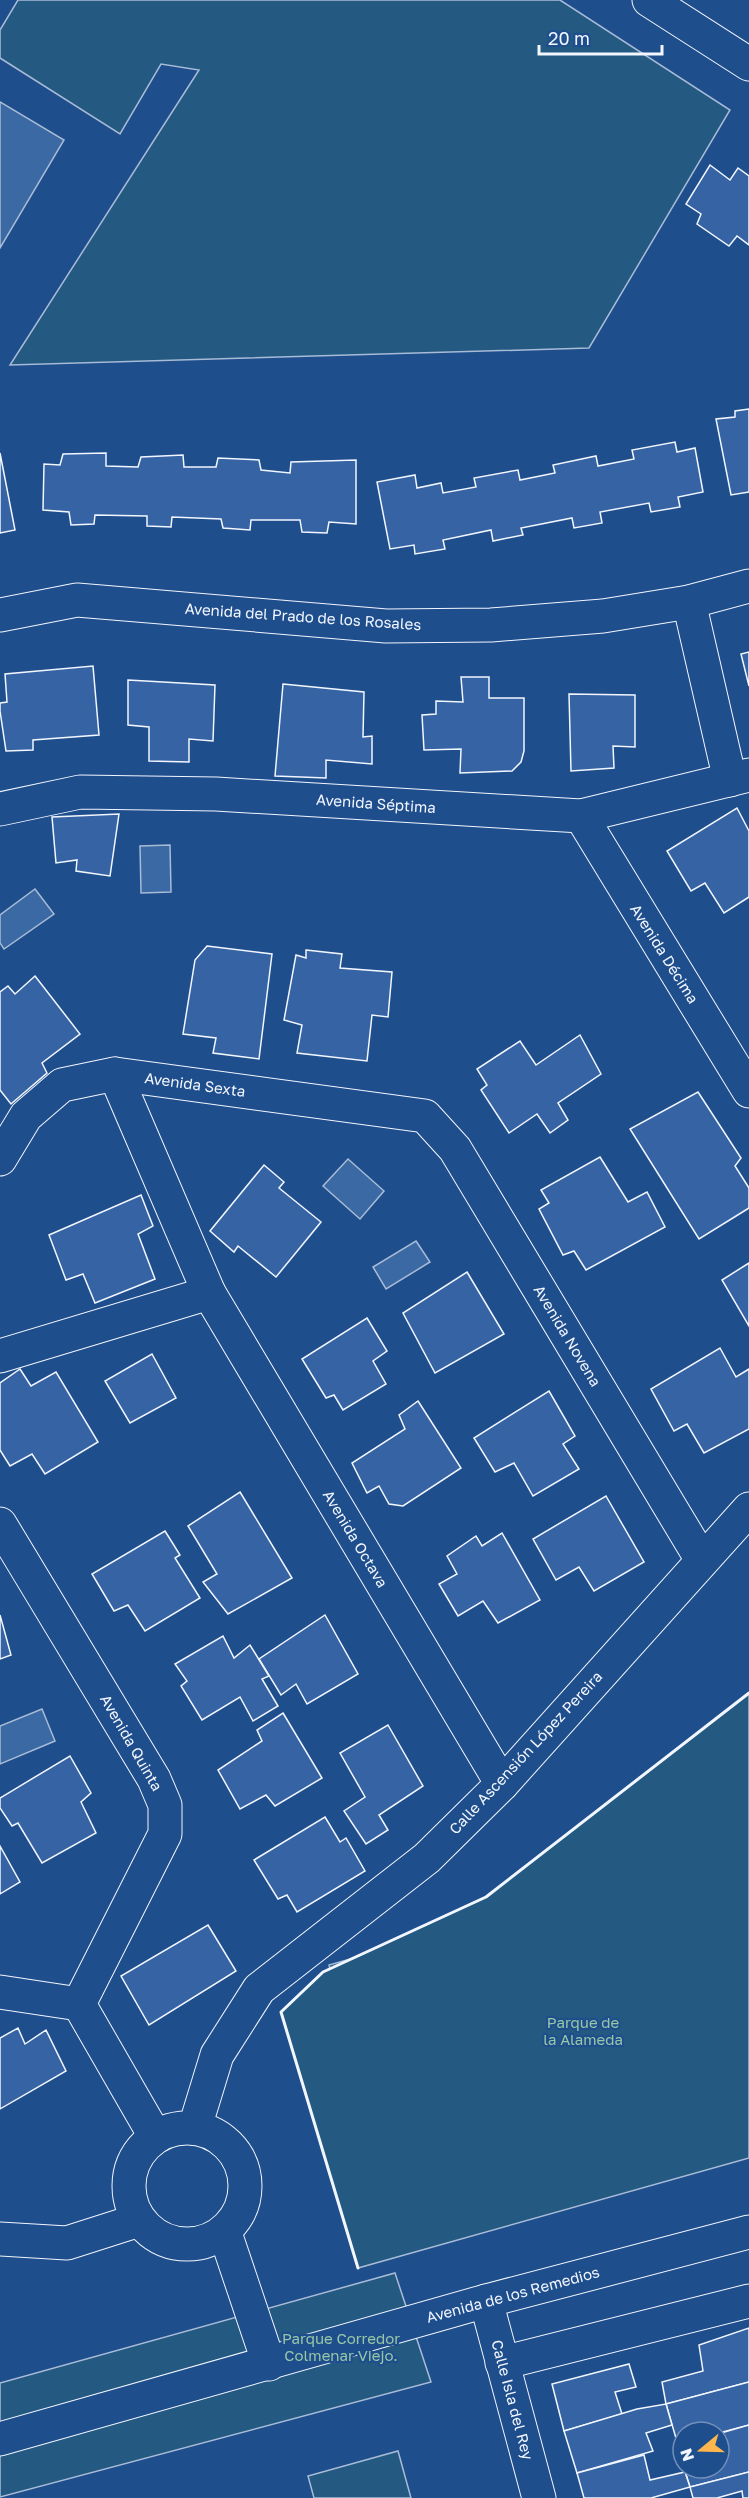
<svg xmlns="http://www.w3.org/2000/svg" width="749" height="2498" viewBox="0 0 749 2498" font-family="'Golos Text',sans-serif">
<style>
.green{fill:#245a82;stroke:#a8bbd7;stroke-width:1.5}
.water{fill:#3b69a3;stroke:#a8bbd7;stroke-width:1.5}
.building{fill:#3563a3;stroke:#f2f6ff;stroke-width:1.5}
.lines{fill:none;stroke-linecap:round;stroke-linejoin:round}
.street-casing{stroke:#f2f6ff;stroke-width:35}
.secondary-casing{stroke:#f2f6ff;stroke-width:35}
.street{stroke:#1f4e8c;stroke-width:33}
.secondary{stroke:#1f4e8c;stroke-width:33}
.wall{stroke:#f2f6ff;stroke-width:3}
.labels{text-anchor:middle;stroke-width:4.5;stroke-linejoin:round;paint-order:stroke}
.street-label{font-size:15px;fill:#f2f6ff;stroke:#1f4e8c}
.park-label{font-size:15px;fill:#97c8a6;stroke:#1f4e8c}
</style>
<rect width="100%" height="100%" fill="#1f4e8c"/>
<g class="green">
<path d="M18 0H560L730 110 589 348 10 365 199 70 161 64 120 134 0 58V30Z"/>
<path d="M749 1693V2158L358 2268 281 2012 323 1972 330 1969 329 1965 354 1958 486 1897Z"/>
<path d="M395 2273 431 2382 0 2497V2383Z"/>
<path d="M398 2451 411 2498H314L308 2476Z"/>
</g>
<g class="water">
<path d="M0 102 64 140 0 248Z"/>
<path d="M170 845 171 892 141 893 140 846Z"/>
<path d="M35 889 54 914 4 949 0 943V915Z"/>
<path d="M348 1159 384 1191 360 1219 323 1186Z"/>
<path d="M416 1241 430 1262 386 1289 373 1267Z"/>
<path d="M42 1709 55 1741 0 1764V1726Z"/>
</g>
<g class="building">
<path d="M710 165 730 180 738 168 749 176V245L737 236 729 246 697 224 701 214 686 204Z"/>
<path d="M749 409V492L731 495 716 419 735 417V411Z"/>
<path d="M675 442 677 452 695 448 703 492 678 497 680 507 651 512 649 503 600 512 602 523 574 528 572 518 521 528 523 535 493 541 491 530 443 540 445 549 415 554 414 545 390 549 377 482 415 475 417 488 441 483 443 493 476 487 474 478 518 470 520 480 555 473 553 465 596 456 598 466 634 459 632 450Z"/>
<path d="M0 453 15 530 0 533Z"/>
<path d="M106 453V466L138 467 141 457 183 455 184 467H216L218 458 259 460 261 470 290 473 291 462 356 460V524L329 522 327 533 302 532 300 520H251L250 530 223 528 221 519 172 517 171 527 147 526V516L95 515 94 524 71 525 69 512 43 510 44 464 60 465 63 454Z"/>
<path d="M749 652V686L741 654Z"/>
<path d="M93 666 99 735 33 740V750L6 751 0 711V703L7 702 5 674Z"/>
<path d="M461 677H489V698H524V751L521 762 512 771 460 773 461 749 424 750 422 715 436 714V701L463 702Z"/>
<path d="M128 680 215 685 213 741 189 739V762L149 761V727L128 725Z"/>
<path d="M283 684 364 692 363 737 372 736V764L326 760V778L275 776Z"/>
<path d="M569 694 635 695V747L613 746 614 768 571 771Z"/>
<path d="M737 808 749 831V897L724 913 705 883 691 891 667 851Z"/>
<path d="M119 814 110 876 76 871 77 860 56 863 52 817Z"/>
<path d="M207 946 272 954 259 1059 213 1053 216 1038 183 1034 195 960Z"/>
<path d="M306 950 342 954 340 968 392 972 388 1017 372 1015 367 1061 297 1053 302 1025 284 1020 296 955 306 958Z"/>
<path d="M35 976 80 1034 42 1063 47 1073 11 1104 0 1090V992L8 986 15 994Z"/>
<path d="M580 1035 601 1074 558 1103 568 1120 550 1133 537 1114 509 1133 481 1090 487 1085 477 1069 520 1041 536 1065Z"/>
<path d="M698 1092 741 1158 735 1166 749 1188V1208L699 1239 630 1129Z"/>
<path d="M600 1157 628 1202 647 1192 665 1227 586 1270 574 1251 563 1255 539 1209 549 1203 541 1190Z"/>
<path d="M264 1165 284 1182 279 1188 321 1222 276 1277 238 1246 234 1252 210 1231Z"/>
<path d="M141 1195 153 1226 138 1234 155 1279 95 1303 83 1274 66 1280 49 1235Z"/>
<path d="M749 1263V1326L722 1280Z"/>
<path d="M467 1272 504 1334 435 1373 403 1313Z"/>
<path d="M367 1318 387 1351 373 1361 386 1384 343 1410 334 1395 326 1398 302 1359Z"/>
<path d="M720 1348 736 1377 749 1369V1429L704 1453 687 1424 674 1431 651 1389Z"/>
<path d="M152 1354 176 1398 130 1423 105 1381Z"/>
<path d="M20 1369 31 1386 56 1372 98 1442 45 1474 32 1454 10 1466 0 1450V1383Z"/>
<path d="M549 1391 575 1436 563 1444 579 1469 533 1496 514 1463 495 1472 474 1438Z"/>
<path d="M418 1401 461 1468 403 1506 389 1504 379 1486 367 1493 352 1463 405 1429 399 1415Z"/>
<path d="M240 1492 292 1578 228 1614 203 1582 217 1574 188 1526Z"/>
<path d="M606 1496 644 1562 594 1591 579 1567 556 1580 533 1539Z"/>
<path d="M165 1531 180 1555 175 1558 200 1598 145 1631 128 1605 114 1611 92 1574Z"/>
<path d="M502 1533 540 1600 498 1623 483 1601 458 1616 439 1584 457 1574 447 1556 476 1536 482 1546Z"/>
<path d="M0 1615 11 1655 0 1659Z"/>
<path d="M325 1615 358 1674 307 1704 296 1684 281 1695 259 1659Z"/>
<path d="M223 1636 234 1658 250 1645 269 1676 262 1679 278 1706 253 1721 240 1697 202 1720 181 1686 187 1681 175 1664Z"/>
<path d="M283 1713 322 1778 275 1806 266 1795 240 1809 218 1770 262 1741 257 1730Z"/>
<path d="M388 1725 423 1786 379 1815 388 1830 366 1844 344 1811 365 1797 340 1753Z"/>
<path d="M70 1756 91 1793 81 1802 96 1833 42 1863 18 1823 12 1826 0 1808V1798Z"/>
<path d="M325 1817 340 1842 346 1838 365 1871 297 1912 287 1895 278 1899 254 1860Z"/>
<path d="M0 1846 20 1882 0 1894Z"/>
<path d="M208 1925 236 1971 149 2025 121 1976Z"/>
<path d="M18 2028 25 2044 46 2030 66 2071 0 2109V2038Z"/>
<path d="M749 2328V2382L666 2404 662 2382 703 2371 699 2345Z"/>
<path d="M629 2364 636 2387 615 2392 622 2414 564 2431 552 2384Z"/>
<path d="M749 2382V2425L719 2433 683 2432V2443L678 2445 666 2404Z"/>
<path d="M666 2404 672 2425 646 2433 653 2451 577 2473 564 2431 637 2409Z"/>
<path d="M749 2425V2472L690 2487 684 2468H719V2455L724 2454 721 2433Z"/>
<path d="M644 2455 650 2480 685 2472 690 2487 651 2498H584L577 2473Z"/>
<path d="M749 2472V2498H743L742 2491 717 2498H693L690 2487Z"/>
</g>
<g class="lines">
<g class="street-casing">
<g id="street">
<path d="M649 0 749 64"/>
<path d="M689 602 730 780"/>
<path d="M0 615 77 600 386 626 491 625 603 616 689 602 749 586"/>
<path d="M0 809 80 792 216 794 581 816 749 775"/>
<path d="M581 816 749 1091"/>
<path d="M115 1074 209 1293"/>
<path d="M0 1159 26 1116 62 1085 115 1074 425 1116 455 1149 702 1560"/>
<path d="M0 1356 209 1293 502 1784"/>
<path d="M0 1524 154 1779 165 1805V1834L79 2004"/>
<path d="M0 1992 79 2004"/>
<path d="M79 2004 155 2136"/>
<path d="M195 2127 217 2055 259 1989 427 1858 502 1784 749 1509"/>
<circle cx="187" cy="2186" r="58"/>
<path d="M225 2233 269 2364"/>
<path d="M0 2239 67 2243 139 2220"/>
<path d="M486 2301 539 2498"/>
<path d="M502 2363 749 2301"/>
</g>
</g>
<g class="secondary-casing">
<path id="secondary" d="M0 2439 486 2301 749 2232"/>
</g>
<use href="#street" class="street"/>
<use href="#secondary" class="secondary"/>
<path class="wall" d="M358 2268 281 2012 323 1972 486 1897 749 1693"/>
</g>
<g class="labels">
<g class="street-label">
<text transform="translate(303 617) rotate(4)" y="5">Avenida del Prado de los Rosales</text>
<text transform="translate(376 804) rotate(4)" y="5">Avenida Séptima</text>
<text transform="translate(664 954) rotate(58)" y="5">Avenida Décima</text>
<text transform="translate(195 1085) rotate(8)" y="5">Avenida Sexta</text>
<text transform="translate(567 1336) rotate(59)" y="5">Avenida Novena</text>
<text transform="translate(355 1539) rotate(59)" y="5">Avenida Octava</text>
<text transform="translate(131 1743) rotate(60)" y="5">Avenida Quinta</text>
<text transform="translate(526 1753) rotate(-47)" y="5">Calle Ascensión López Pereira</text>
<text transform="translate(513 2295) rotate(-15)" y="5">Avenida de los Remedios</text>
<text transform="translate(512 2400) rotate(75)" y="5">Calle Isla del Rey</text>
</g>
<g class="park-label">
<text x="583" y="2028">Parque de<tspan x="583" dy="17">la Alameda</tspan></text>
<text x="341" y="2344">Parque Corredor<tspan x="341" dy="17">Colmenar Viejo.</tspan></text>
</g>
</g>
<g transform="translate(701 2450) rotate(251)"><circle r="28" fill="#1f4e8c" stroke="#7391ba" stroke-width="1.5"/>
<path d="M0-4.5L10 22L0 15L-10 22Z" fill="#ffb74d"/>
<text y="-9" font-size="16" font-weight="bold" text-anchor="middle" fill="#f2f6ff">N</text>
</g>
<path d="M539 45v9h123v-9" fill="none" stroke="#f2f6ff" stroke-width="3"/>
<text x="548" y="45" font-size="18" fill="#f2f6ff" stroke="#1f4e8c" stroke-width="4.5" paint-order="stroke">20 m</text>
</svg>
